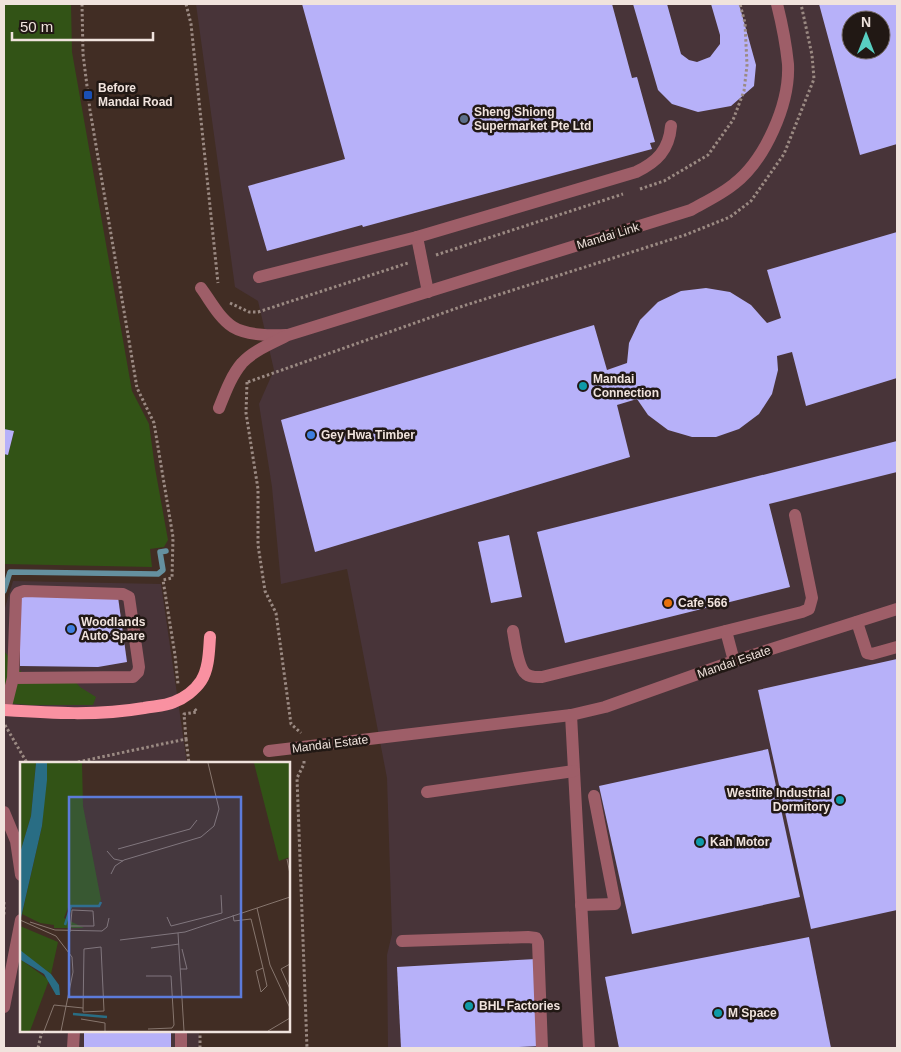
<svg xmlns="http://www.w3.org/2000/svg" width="901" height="1052" viewBox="0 0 901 1052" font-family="Helvetica,sans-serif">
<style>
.industrial{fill:#483439;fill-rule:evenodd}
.green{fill:#325316}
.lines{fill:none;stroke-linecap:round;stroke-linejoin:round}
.stream{stroke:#65909f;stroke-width:5.5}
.building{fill:#b7b1f9;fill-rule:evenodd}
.path{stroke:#9b8a83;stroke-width:3;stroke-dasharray:2.5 2.5;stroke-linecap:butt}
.minor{stroke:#9e5e68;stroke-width:12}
.major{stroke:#f991a1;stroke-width:12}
.transit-dot{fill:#1a4fb4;stroke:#211814;stroke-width:2}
.service-dot{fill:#5c6f8a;stroke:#211814;stroke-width:2}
.culture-dot{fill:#0f9aa8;stroke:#211814;stroke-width:2}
.shop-dot{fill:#3f7fe0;stroke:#211814;stroke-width:2}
.food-dot{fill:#e8710a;stroke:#211814;stroke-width:2}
.labels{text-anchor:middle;stroke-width:5;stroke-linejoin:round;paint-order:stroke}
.poi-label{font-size:12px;font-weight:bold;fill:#f0e3dd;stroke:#211814;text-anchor:start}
.street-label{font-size:12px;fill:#f0e3dd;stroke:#211814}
.inset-river{fill:none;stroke:#296d84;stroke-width:2.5}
.inset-road{fill:none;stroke:#87766e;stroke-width:1}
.view{fill:#5c7bda;fill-opacity:0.15;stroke:#5c7bda;stroke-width:2.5}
.inset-edge{fill:none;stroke:#f0e3dd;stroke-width:2.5}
</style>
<rect width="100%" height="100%" fill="#412d24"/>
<g class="industrial">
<path d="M196 4H897V1048H388L387 955 392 934 387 778 347 569 281 584 272 487 259 404 274 370 258 301 235 287ZM851 20H881V50H851Z"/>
<path d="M13 581 161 584 187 763H21V1031H199V1048H4V611Z"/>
</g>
<g class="green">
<path d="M4 4H71L72 52 132 391 149 424 155 468 168 540 164 547 150 549 152 567 4 564V454L8 455 14 432 4 429Z"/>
<path d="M4 651 24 675 68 674 80 687 96 697 93 705H31L4 703Z"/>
</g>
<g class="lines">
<path class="stream" d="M4 591 10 572 158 574 163 570 160 552 166 551"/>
</g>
<g class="building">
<path d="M302 4H612L632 78 637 77 655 142 650 143 652 149 363 227 362 225 267 251 248 186 345 159Z"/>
<path d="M633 4H667L681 54 689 60 697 62 710 57 720 44V35L711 4H739L756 65 754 86 731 106 698 112 672 104 658 90Z"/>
<path d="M819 4H897V144L860 155ZM851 20H881V50H851Z"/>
<path d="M897 232V378L806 406 792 352 777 356 778 370 772 394 759 414 739 429 716 437H692L668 430 648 415 637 399 617 405 630 457 315 552 281 420 594 325 607 370 627 363 629 343 640 320 658 302 681 291 706 288 730 292 751 305 767 323 781 318 767 270Z"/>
<path d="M4 429 14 431 8 455 4 454Z"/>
<path d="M897 441V472L769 504 790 587 565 643 537 532Z"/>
<path d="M509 535 522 597 491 603 478 542Z"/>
<path d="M20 596 118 597 127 662 98 667 20 666Z"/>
<path d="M897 659V910L811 929 758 690Z"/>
<path d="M768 749 800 897 632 934 599 786Z"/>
<path d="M809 937 831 1048H619L605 977Z"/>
<path d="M536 959 541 1046 496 1048H401L397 967Z"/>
<rect x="84" y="1031" width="87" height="17"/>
</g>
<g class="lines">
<g class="path">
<path d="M82 4 83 54 90 110 137 388 154 423 173 537 172 578 163 580 175 655 178 684"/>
<path d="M186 4 191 24 218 283"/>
<path d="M640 189 664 181 708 155 733 120 744 91 747 65 745 23 740 4"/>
<path d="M436 255 623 194"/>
<path d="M230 303 249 312H258L408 263"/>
<path d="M247 382 246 413 258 489V545L265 591 276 613 291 724 301 733"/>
<path d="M248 382 460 307 685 235 730 217 751 201 784 154 814 79 812 55 801 4"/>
<path d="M5 725 27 763"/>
<path d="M186 739 189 763"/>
<path d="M304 761V764L297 778 307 1048"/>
<path d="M73 763 186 739 184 714 197 712 194 708"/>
<path d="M4 902V916"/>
<path d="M38 1048 42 1031"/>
<path d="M200 1048V1031"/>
</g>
<g class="minor">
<path d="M417 237 428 292"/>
<path d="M259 277 417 237 636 172C657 162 669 150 671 126"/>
<path d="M201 288C210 300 219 318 233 327 246 335 271 336 286 335"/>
<path d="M219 408C225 393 231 376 242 363 254 350 273 343 288 335L691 210C705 202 722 194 734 184 765 160 790 104 788 64 786 44 782 24 777 4"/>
<path d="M857 622 867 653 872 654 897 647"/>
<path d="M513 631C515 642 518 668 526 674 531 678 537 677 542 677L802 612 809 609 812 598 795 515"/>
<path d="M726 631 734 661"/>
<path d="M5 710 13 678 16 596 18 593 24 591 123 594 129 597 139 667 138 672 133 677 13 678"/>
<path d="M571 715 589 1048"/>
<path d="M269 751 571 715 605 707 734 661 897 609"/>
<path d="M427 792 574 771"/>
<path d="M4 812 16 841 21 875"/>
<path d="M581 905 615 904 594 796"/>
<path d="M402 941 528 937 536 938 538 942 542 1048"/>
<path d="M4 1007 21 920"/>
<path d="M181 1031V1048"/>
<path d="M73 1048 74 1031"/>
</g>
<path class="major" d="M4 710C51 713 98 716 144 708 154 706 165 706 174 702 184 698 195 690 201 681 209 669 209 650 210 637"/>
</g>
<rect class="transit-dot" x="83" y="90" width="10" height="10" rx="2.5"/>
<circle class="service-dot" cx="464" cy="119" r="5"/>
<g class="culture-dot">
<circle cx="583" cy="386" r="5"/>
<circle cx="840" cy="800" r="5"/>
<circle cx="700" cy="842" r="5"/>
<circle cx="469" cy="1006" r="5"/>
<circle cx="718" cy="1013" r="5"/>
</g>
<g class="shop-dot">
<circle cx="311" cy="435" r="5"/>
<circle cx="71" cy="629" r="5"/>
</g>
<circle class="food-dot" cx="668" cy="603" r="5"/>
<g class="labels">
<g class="poi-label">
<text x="98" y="92">Before<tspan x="98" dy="14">Mandai Road</tspan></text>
<text x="474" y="116">Sheng Shiong<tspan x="474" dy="14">Supermarket Pte Ltd</tspan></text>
<text x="593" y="383">Mandai<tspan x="593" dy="14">Connection</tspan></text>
<text x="321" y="439">Gey Hwa Timber</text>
<text x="678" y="607">Cafe 566</text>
<text x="81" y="626">Woodlands<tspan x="81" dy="14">Auto Spare</tspan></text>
<text x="830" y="797" text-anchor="end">Westlite Industrial<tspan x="830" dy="14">Dormitory</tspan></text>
<text x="710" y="846">Kah Motor</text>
<text x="479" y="1010">BHL Factories</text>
<text x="728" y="1017">M Space</text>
</g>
<g class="street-label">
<text transform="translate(608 236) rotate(-17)" y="4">Mandai Link</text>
<text transform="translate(734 662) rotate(-19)" y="4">Mandai Estate</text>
<text transform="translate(330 744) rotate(-7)" y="4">Mandai Estate</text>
</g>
</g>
<g transform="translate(20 762)">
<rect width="270" height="270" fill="#412d24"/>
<path d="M0 1H16L11 54 0 91ZM27 1H62L63 44 81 138 78 143H49L44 156 64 166H34V163L20 161 2 152 22 64ZM234 1H270V95L259 99ZM0 164 38 180 31 212 0 189ZM0 197 29 218 10 269H0Z" fill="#325316"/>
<path d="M16 1H27V18L22 64 0 160V91L11 54ZM0 188 31 212 39 223 40 233H36L24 212 1 198Z" fill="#296d84"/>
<path class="inset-river" d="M45 163 51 144H79L81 140M53 252 87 255"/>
<path class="inset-road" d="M98 87 170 67 177 58M87 89 94 97 103 99M267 97 270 112M91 112 95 104 104 98 181 75 194 64 199 47 188 1M237 146 250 203 270 246M213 153 214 159 231 157 243 206 247 224 241 230 236 209 243 206M147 155 151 164 202 151 201 133M0 158 36 174 52 195 53 210 41 269M10 160 35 168M35 168 82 169 87 165 89 156M50 170 52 148 73 149 74 164H51M158 171 164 269M100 178 165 170 270 135M81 185 84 249 63 250 64 187ZM131 186 159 182M270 202 261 207 270 227M160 207H167L162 187M126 214H151L154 263 152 266 128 267M61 257 85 261V269M24 269 34 243 63 246M248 269 270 256"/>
<path class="view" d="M49 35H221V235H49Z"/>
<rect width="270" height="270" class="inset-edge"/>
</g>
<rect width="901" height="1052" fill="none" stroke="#f0e3dd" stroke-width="10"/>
<g transform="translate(866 35)"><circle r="24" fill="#211814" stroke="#746964"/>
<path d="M0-4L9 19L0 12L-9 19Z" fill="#58cec1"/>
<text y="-8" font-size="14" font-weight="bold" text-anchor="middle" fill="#f0e3dd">N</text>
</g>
<path d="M12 32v8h141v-8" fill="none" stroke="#f0e3dd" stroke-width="2.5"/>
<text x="20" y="32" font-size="15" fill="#f0e3dd" stroke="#211814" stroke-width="4" paint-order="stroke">50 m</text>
</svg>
